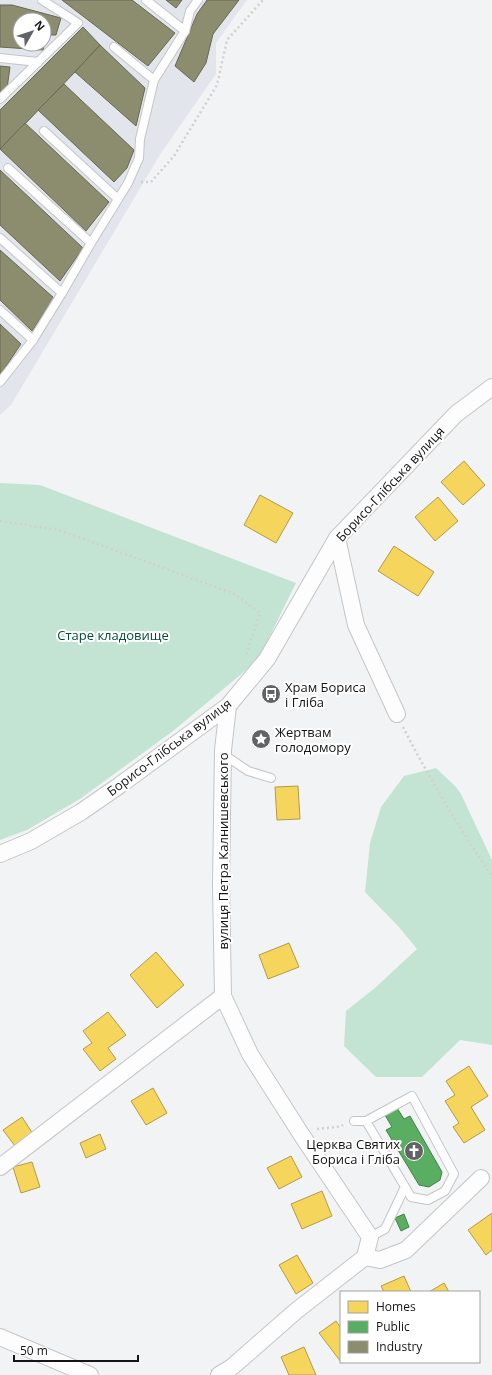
<svg xmlns="http://www.w3.org/2000/svg" width="492" height="1375" viewBox="0 0 492 1375" font-family="'Open Sans',sans-serif">
<style>
.built{fill:#e3e5ec;fill-rule:evenodd}
.green{fill:#c4e4d3}
.homes{fill:#f6d55c;stroke:#b29b47}
.public{fill:#5aae61;stroke:#45804a}
.industry{fill:#8c8c6e;stroke:#686854;fill-rule:evenodd}
.lines{fill:none;stroke-linecap:round;stroke-linejoin:round}
.lane-casing{stroke:#c4c5c6;stroke-width:10}
.street-casing{stroke:#c4c5c6;stroke-width:18}
.path{stroke:#d0d0d1;stroke-width:2.5;stroke-dasharray:2 3;stroke-linecap:butt}
.lane{stroke:#fdfdfe;stroke-width:8}
.street{stroke:#fdfdfe;stroke-width:16}
.labels{text-anchor:middle;stroke-width:4;stroke-linejoin:round;paint-order:stroke}
.street-label{font-size:13px;fill:#151516;stroke:#fff}
.park-label{font-size:13px;fill:#004e31;stroke:#fff}
.poi-label{font-size:13px;fill:#151516;stroke:#fff;text-anchor:start}
</style>
<rect width="100%" height="100%" fill="#f2f3f5"/>
<path class="built" d="M0 0H247L216 43V74L161 153 11 405 0 415ZM20 20H44V44H20Z"/>
<g class="green">
<path d="M0 483 40 485 296 583 258 660 173 731 80 799 27 830 0 840Z"/>
<path d="M436 768 456 787 461 794 492 860V1045L460 1040 422 1077H376L344 1046 346 1011 376 987 417 949 399 927 365 892 370 843 381 807 404 776Z"/>
</g>
<g class="homes">
<path d="M464 461 485 485 463 505 441 482Z"/>
<path d="M260 495 293 513 276 543 244 525Z"/>
<path d="M438 497 458 521 435 541 415 517Z"/>
<path d="M394 546 434 572 418 596 378 571Z"/>
<path d="M298 786 300 819 277 820 275 787Z"/>
<path d="M289 943 299 967 268 979 259 955Z"/>
<path d="M156 952 184 985 157 1008 130 975Z"/>
<path d="M108 1012 126 1035 108 1048 116 1059 100 1071 83 1049 92 1043 83 1031Z"/>
<path d="M469 1066 488 1096 471 1107 485 1130 464 1143 453 1127 459 1123 445 1101 455 1095 446 1081Z"/>
<path d="M153 1088 167 1113 146 1125 131 1101Z"/>
<path d="M22 1117 33 1134 15 1146 3 1130Z"/>
<path d="M100 1134 106 1149 86 1158 80 1143Z"/>
<path d="M291 1156 302 1177 279 1189 267 1168Z"/>
<path d="M32 1162 40 1187 21 1193 13 1167Z"/>
<path d="M322 1191 332 1216 302 1229 291 1204Z"/>
<path d="M492 1213V1250L486 1255 468 1230Z"/>
<path d="M297 1255 313 1283 296 1294 279 1265Z"/>
<path d="M404 1276 411 1292H384L381 1286Z"/>
<path d="M444 1283 449 1292H429Z"/>
<path d="M336 1321 341 1328V1362L319 1333Z"/>
<path d="M304 1347 316 1375H289L281 1357Z"/>
</g>
<g class="public">
<path d="M397 1108 404 1119 410 1116 442 1172 440 1180 429 1187 419 1185 386 1130 392 1127 385 1115Z"/>
<path d="M404 1214 409 1227 401 1231 395 1218Z"/>
</g>
<g class="industry">
<path d="M62 0H132L175 33 148 66Z"/>
<path d="M166 0H182L176 8Z"/>
<path d="M207 0H239L213 34 206 63 194 82 175 66 197 14Z"/>
<path d="M0 5H12L61 18 56 35H47L43 50 0 47ZM20 20H44V44H20Z"/>
<path d="M83 27 100 45 75 72 0 150V110Z"/>
<path d="M100 45 145 88 136 126 75 72Z"/>
<path d="M0 66 10 67 7 89 0 94Z"/>
<path d="M64 84 134 150 127 168 114 182 38 110Z"/>
<path d="M25 123 109 202 86 231 0 149Z"/>
<path d="M0 170 83 248 60 281 0 225Z"/>
<path d="M0 250 54 298 32 331 0 300Z"/>
<path d="M0 324 21 344 0 375Z"/>
</g>
<g class="lines">
<g class="lane-casing">
<g id="lane">
<path d="M185 31 190 11 198 0"/>
<path d="M114 47 154 80"/>
<path d="M0 58 38 62"/>
<path d="M0 99 78 23 42 0"/>
<path d="M44 131 118 199"/>
<path d="M8 168 91 243"/>
<path d="M0 238 62 293"/>
<path d="M0 310 33 340"/>
<path d="M0 382 33 340 62 293 91 243 128 183 139 158 140 139 154 80 185 31 146 0"/>
<path d="M223 754 248 771 271 778"/>
<path d="M354 1121H366L411 1197 428 1200 445 1191 454 1174 412 1096 366 1121"/>
<path d="M370 1237 385 1229 405 1187"/>
</g>
</g>
<g class="street-casing">
<g id="street">
<path d="M337 538 356 625 397 714"/>
<path d="M0 854 31 841 81 812 120 785 228 706 267 659 337 538 456 414 492 387"/>
<path d="M0 1167 223 996"/>
<path d="M365 1257 380 1260 406 1250 481 1178"/>
<path d="M0 1337 90 1375"/>
<path d="M219 1375 232 1367 296 1311 365 1257 370 1237 301 1134 250 1054 223 996 221 885 223 750 228 706"/>
</g>
</g>
<g class="path">
<path d="M141 182H151L174 156 217 85 227 40 263 0"/>
<path d="M0 521 59 530 235 594 260 613 245 658"/>
<path d="M403 727C429 778 459 828 492 876"/>
<path d="M317 1129 337 1127 343 1125"/>
</g>
<use href="#lane" class="lane"/>
<use href="#street" class="street"/>
</g>
<defs>
<g id="bus-disc" transform="scale(1)"><circle r="9.5" fill="#626364" stroke="#fff"/><path d="M-5-6H5V4H4V6H2V4H-2V6H-4V4H-5ZM-3.5-4V0h7V-4ZM-3.5 1.2v1.5H-2V1.2ZM2 1.2v1.5H3.5V1.2Z" fill="#fff"/></g>
<g id="sight-disc" transform="scale(1)"><circle r="9.5" fill="#626364" stroke="#fff"/><path d="M0-6L1.8-2.2L6-1.7L2.9 1.2L3.7 5.4L0 3.3L-3.7 5.4L-2.9 1.2L-6-1.7L-1.8-2.2Z" fill="#fff"/></g>
<g id="church-disc" transform="scale(1)"><circle r="9.5" fill="#626364" stroke="#fff"/><path d="M-1.2-6h2.4v3.5h3.3v2.4h-3.3V6h-2.4V-.1h-3.3v-2.4h3.3Z" fill="#fff"/></g>
</defs>
<g fill-rule="evenodd">
<use href="#bus-disc" x="271" y="694"/>
<use href="#sight-disc" x="261" y="739"/>
<use href="#church-disc" x="414" y="1151"/>
</g>
<g class="labels">
<g class="street-label">
<text transform="translate(390 484) rotate(-47)" y="5">Борисо-Глібська вулиця</text>
<text transform="translate(169 747) rotate(-37)" y="5">Борисо-Глібська вулиця</text>
<text transform="translate(223 851) rotate(-90)" y="5">вулиця Петра Калнишевського</text>
</g>
<g class="park-label">
<text x="113" y="640">Старе кладовище</text>
</g>
<g class="poi-label">
<text x="285" y="692">Храм Бориса<tspan x="285" dy="15">і Гліба</tspan></text>
<text x="275" y="737">Жертвам<tspan x="275" dy="15">голодомору</tspan></text>
<text x="400" y="1149" text-anchor="end">Церква Святих<tspan x="400" dy="15">Бориса і Гліба</tspan></text>
</g>
</g>
<rect x="340" y="1291" width="140" height="72" fill="#ffffff" stroke="#a1a1a2"/>
<rect x="348" y="1301" width="20" height="12" fill="#f6d55c" stroke="#a1a1a2"/>
<text x="376" y="1311" font-size="12" fill="#151516">Homes</text>
<rect x="348" y="1321" width="20" height="12" fill="#5aae61" stroke="#a1a1a2"/>
<text x="376" y="1331" font-size="12" fill="#151516">Public</text>
<rect x="348" y="1341" width="20" height="12" fill="#8c8c6e" stroke="#a1a1a2"/>
<text x="376" y="1351" font-size="12" fill="#151516">Industry</text>
<g transform="translate(32 32) rotate(51)"><circle r="19" fill="#ffffff" stroke="#a1a1a2"/>
<path d="M0-3L7 15L0 10L-7 15Z" fill="#626364"/>
<text y="-6" font-size="11" font-weight="bold" text-anchor="middle" fill="#151516">N</text>
</g>
<path d="M14 1355v6h124v-6" fill="none" stroke="#151516" stroke-width="2"/>
<text x="20" y="1355" font-size="12" fill="#151516" stroke="#ffffff" stroke-width="3" paint-order="stroke">50 m</text>
</svg>
